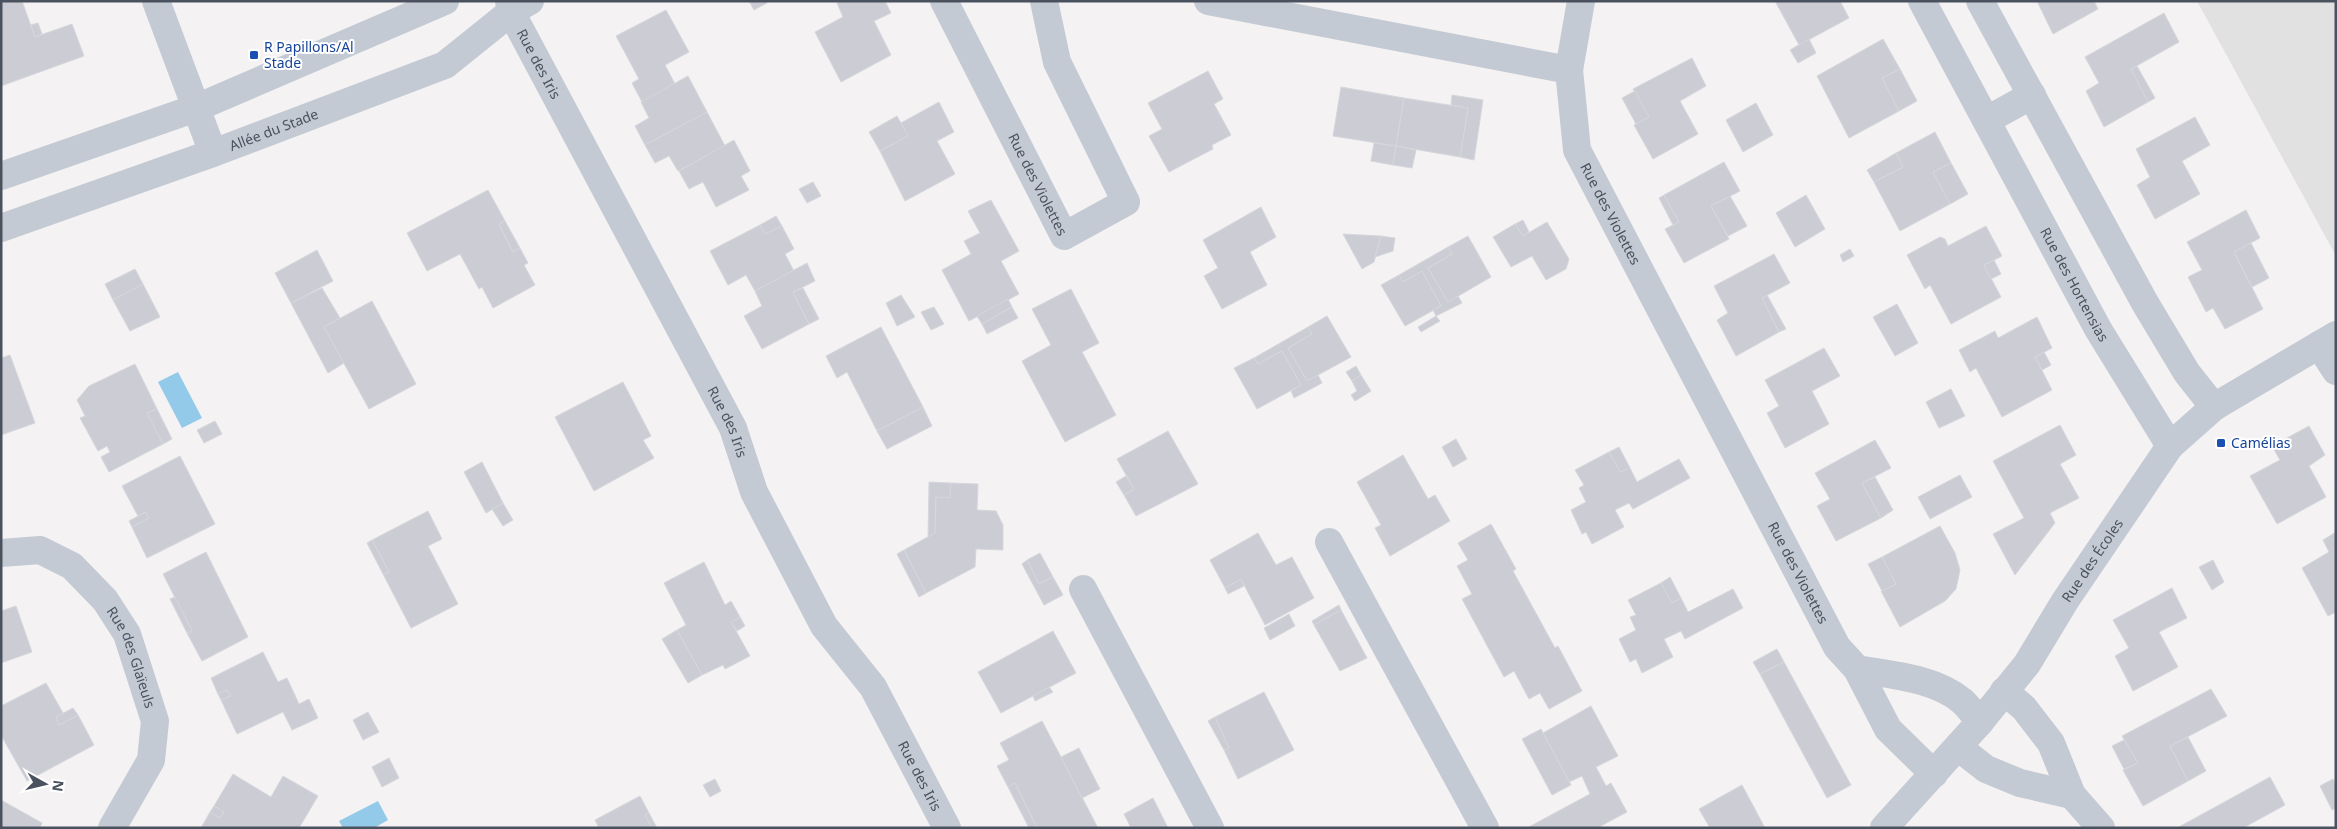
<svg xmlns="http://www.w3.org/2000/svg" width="2337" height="829" viewBox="0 0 2337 829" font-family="'Noto Sans',sans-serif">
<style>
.education{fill:#e2e1e1}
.water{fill:#93caea}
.building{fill:#cccdd4;stroke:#d6d7dd}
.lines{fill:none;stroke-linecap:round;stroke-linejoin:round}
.minor{stroke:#c4cad3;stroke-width:28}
.transit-dot{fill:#1a4fb4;stroke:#fff;stroke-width:2}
.labels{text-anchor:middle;stroke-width:4;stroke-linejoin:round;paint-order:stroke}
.transit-label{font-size:14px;fill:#164399;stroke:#fff;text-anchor:start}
.street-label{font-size:14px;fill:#4a525f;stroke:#fff}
</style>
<rect width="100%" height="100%" fill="#f4f2f2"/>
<path class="education" d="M2197 1H2336V256Z"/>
<g class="water">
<path d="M178 372 202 418 182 428 158 382Z"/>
<path d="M378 801 388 820 374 828H343L339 821Z"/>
</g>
<g class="building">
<path d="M1 1H22L35 37 72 24 84 56 1 86Z"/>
<path d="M749 1H766L767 3 754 10Z"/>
<path d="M840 1H885L891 13 874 21 891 55 841 82 815 32 843 17 837 3Z"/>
<path d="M1775 1H1840L1849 18 1799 45Z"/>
<path d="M2037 1H2094L2098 9 2053 34Z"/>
<path d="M666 10 689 52 665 65 675 84 642 102 632 83 639 79 616 36Z"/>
<path d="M2164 13 2179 42 2131 69 2148 102 2104 127 2086 91 2099 83 2085 57Z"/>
<path d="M38 23 42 34 35 37 31 25Z"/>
<path d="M1809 39 1816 53 1798 63 1790 50Z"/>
<path d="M1883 39 1900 69 1882 78 1899 111 1849 138 1817 76Z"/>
<path d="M1692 58 1706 86 1680 101 1698 134 1653 159 1634 125 1649 117 1633 89Z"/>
<path d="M2137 66 2155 98 2148 102 2131 69Z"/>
<path d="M1900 69 1917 101 1899 111 1882 78Z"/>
<path d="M1208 71 1223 99 1214 104 1231 135 1212 145 1213 149 1169 172 1149 136 1162 129 1148 103Z"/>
<path d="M688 76 707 112 645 145 635 126 649 118 641 102Z"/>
<path d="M1341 87 1404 98 1396 146 1333 136Z"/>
<path d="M1635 91 1649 117 1636 124 1622 98Z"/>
<path d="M1452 95 1483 100 1474 160 1460 157 1468 108 1451 105Z"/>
<path d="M1404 98 1468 108 1460 157 1396 146Z"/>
<path d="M939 102 954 132 937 141 955 174 905 201 880 151 908 136 901 123Z"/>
<path d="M1756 103 1773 135 1743 152 1726 120Z"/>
<path d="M707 112 725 146 678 171 669 156 655 163 645 145Z"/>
<path d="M897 116 908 136 880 151 869 132Z"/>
<path d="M2195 117 2210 145 2182 161 2200 194 2155 219 2137 185 2150 177 2136 149Z"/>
<path d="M1935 132 1951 163 1933 172 1950 204 1900 231 1874 182 1903 167 1896 153Z"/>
<path d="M734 140 750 171 741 176 749 190 716 207 703 182 689 189 679 171Z"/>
<path d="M1374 143 1396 146 1393 165 1371 161Z"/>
<path d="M1396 146 1416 150 1412 168 1393 165Z"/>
<path d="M1896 153 1903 167 1874 182 1867 170Z"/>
<path d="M1724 162 1740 191 1711 206 1729 239 1684 263 1665 229 1679 222 1664 195Z"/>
<path d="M1951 163 1968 194 1950 204 1933 172Z"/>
<path d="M813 182 821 196 807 203 799 189Z"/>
<path d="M488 190 505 221 499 224 513 252 520 248 528 263 524 265 535 285 493 308 482 287 479 289 460 254 427 271 407 233Z"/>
<path d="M1664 195 1679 222 1673 225 1659 198Z"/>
<path d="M1806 195 1825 229 1795 247 1776 213Z"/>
<path d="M1730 196 1747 226 1728 236 1711 206Z"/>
<path d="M991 200 1019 251 1001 261 1019 294 969 321 942 270 971 254 964 241 980 233 968 211Z"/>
<path d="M1261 207 1276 237 1250 252 1267 285 1222 309 1204 276 1218 268 1203 240Z"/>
<path d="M2246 210 2260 238 2234 252 2263 309 2225 329 2213 308 2206 312 2188 277 2202 270 2187 242Z"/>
<path d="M776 216 782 226 765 234 760 225Z"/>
<path d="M1523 220 1529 232 1523 236 1515 224Z"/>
<path d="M505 221 520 248 513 252 499 224Z"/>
<path d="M1547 222 1569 259 1566 269 1546 280 1532 256 1511 267 1493 237 1515 224 1523 236Z"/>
<path d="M760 225 765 234 782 226 794 249 785 254 794 271 755 291 746 275 728 285 710 251Z"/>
<path d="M1986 226 2002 256 1984 265 2001 297 1951 324 1930 285 1925 289 1907 255 1940 237 1945 239 1948 246Z"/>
<path d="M1343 234 1381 236 1374 262 1362 269Z"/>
<path d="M1381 236 1395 238 1393 251 1375 257Z"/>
<path d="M1468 236 1491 277 1448 302 1428 268 1452 254 1448 247Z"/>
<path d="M2251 243 2269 278 2252 287 2234 252Z"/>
<path d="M1448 247 1452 254 1428 268 1448 302 1458 296 1462 303 1436 316 1433 310 1441 306 1422 271 1403 282 1399 275Z"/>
<path d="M1850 249 1854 256 1843 262 1840 255Z"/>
<path d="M317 250 333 281 291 303 275 273Z"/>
<path d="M1774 254 1790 283 1762 298 1779 332 1736 356 1717 320 1728 313 1714 286Z"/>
<path d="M1994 260 2001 274 1991 279 1984 265Z"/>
<path d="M807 263 815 281 793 292 809 324 762 349 744 316 762 306 755 291Z"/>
<path d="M135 269 143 284 113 300 105 284Z"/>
<path d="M1422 271 1441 306 1405 326 1381 285 1399 275 1403 282Z"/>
<path d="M143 284 160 317 130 331 113 300Z"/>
<path d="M322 288 340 318 324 327 344 363 328 373 291 303Z"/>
<path d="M803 288 819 319 809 324 793 292Z"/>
<path d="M1071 289 1099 343 1082 352 1116 415 1065 442 1022 361 1051 345 1032 309Z"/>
<path d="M901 295 915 317 897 326 886 303Z"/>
<path d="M1767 295 1786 329 1779 332 1762 298Z"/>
<path d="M1008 299 1012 307 982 324 977 316Z"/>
<path d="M372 301 416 384 369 409 324 327Z"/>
<path d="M1897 304 1918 343 1895 356 1873 317Z"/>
<path d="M934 307 944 324 931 330 921 312Z"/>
<path d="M1012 307 1018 318 987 334 982 324Z"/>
<path d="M1327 316 1351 357 1307 381 1288 348 1312 334 1308 327Z"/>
<path d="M1436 316 1440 321 1421 332 1418 327Z"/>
<path d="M2037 317 2052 348 2035 357 2052 390 2002 417 1976 368 1970 372 1959 350 1995 331 1998 338Z"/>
<path d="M881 327 923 407 877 431 847 372 837 378 826 356Z"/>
<path d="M1308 327 1312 334 1288 348 1307 381 1318 375 1322 383 1294 398 1291 391 1301 385 1282 351 1258 364 1254 358Z"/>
<path d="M1824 348 1840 376 1812 391 1829 424 1785 448 1767 413 1779 406 1765 380Z"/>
<path d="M1282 351 1301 385 1257 409 1234 368 1254 358 1258 364Z"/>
<path d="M2044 352 2051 365 2042 370 2035 357Z"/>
<path d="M10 355 35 423 1 435V358Z"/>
<path d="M135 364 157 409 147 413 163 444 109 472 101 457 110 452 107 446 98 451 80 418 85 416 77 400 89 386Z"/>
<path d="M1356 366 1361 375 1352 381 1346 372Z"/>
<path d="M1361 375 1371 391 1355 401 1351 395 1357 391 1352 381Z"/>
<path d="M623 382 651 436 643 440 654 458 594 491 555 417Z"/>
<path d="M1951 389 1965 416 1939 428 1926 402Z"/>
<path d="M923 407 932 426 887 449 877 431Z"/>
<path d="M157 409 172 439 163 444 147 413Z"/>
<path d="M215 421 222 434 204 443 197 430Z"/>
<path d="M2060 425 2076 455 2060 464 2079 498 2050 513 2055 523 2015 575 1993 534 2024 518 1993 461Z"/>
<path d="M2309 426 2325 455 2309 466 2326 497 2277 524 2250 476 2280 460 2272 446Z"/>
<path d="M1168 431 1198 484 1136 516 1124 495 1134 489 1117 459Z"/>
<path d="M1456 439 1467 459 1453 467 1442 447Z"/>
<path d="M1875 440 1891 468 1862 483 1881 518 1836 541 1817 506 1830 499 1815 473Z"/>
<path d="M1619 447 1630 468 1620 472 1609 452Z"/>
<path d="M1609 452 1620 472 1630 468 1637 482 1679 459 1690 478 1633 509 1629 503 1615 510 1624 527 1592 544 1586 532 1582 534 1571 510 1586 502 1579 488 1584 485 1575 470Z"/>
<path d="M1403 455 1428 499 1435 495 1450 521 1390 556 1375 528 1381 525 1357 482Z"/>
<path d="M180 456 215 524 147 558 132 527 149 518 146 512 138 516 122 486Z"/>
<path d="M482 462 503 503 486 513 464 472Z"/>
<path d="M1960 475 1972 497 1930 519 1918 497Z"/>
<path d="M1126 476 1134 489 1124 495 1116 482Z"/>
<path d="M1875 477 1893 510 1881 518 1862 483Z"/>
<path d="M929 482 951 483 950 498 936 497 935 533 928 538Z"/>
<path d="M951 483 978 484 977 510 996 511 1003 525V550L976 549 975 567 926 593 904 550 935 533 936 497 950 498Z"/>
<path d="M503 503 513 520 503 526 492 509Z"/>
<path d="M428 511 442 539 428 546 458 604 411 628 383 574 389 572 372 540Z"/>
<path d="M146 512 149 518 132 527 129 521Z"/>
<path d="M1491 524 1516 569 1513 571 1555 648 1558 646 1582 691 1549 709 1540 693 1529 699 1514 671 1504 677 1462 599 1472 594 1457 566 1468 560 1458 543Z"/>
<path d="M1940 526 1955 553 1960 570 1956 589 1945 601 1900 627 1881 591 1896 584 1882 557Z"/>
<path d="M2336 532V612L2328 616 2302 568 2329 552 2323 540Z"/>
<path d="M1258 533 1276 565 1292 557 1314 598 1265 625 1241 579 1225 588 1210 560Z"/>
<path d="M372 540 389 572 383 574 367 543Z"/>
<path d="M904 550 926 593 919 597 897 554Z"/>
<path d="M206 552 248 637 202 661 187 633 192 631 163 574Z"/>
<path d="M1040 553 1053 577 1039 584 1027 560Z"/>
<path d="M1882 557 1896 584 1882 591 1868 564Z"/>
<path d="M1027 560 1039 584 1053 577 1063 595 1044 605 1022 564Z"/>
<path d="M2213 560 2224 582 2212 590 2199 567Z"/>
<path d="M704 562 725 605 731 601 740 617 731 622 750 656 725 669 723 665 702 675 677 630 686 625 664 583Z"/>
<path d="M1670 577 1681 598 1672 603 1661 583Z"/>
<path d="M1241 579 1244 586 1228 594 1225 588Z"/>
<path d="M1661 583 1672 603 1681 598 1688 612 1733 589 1743 608 1685 639 1681 631 1664 639 1673 657 1642 673 1636 659 1630 662 1619 639 1636 630 1630 617 1636 615 1628 600Z"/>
<path d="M2172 588 2187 618 2159 632 2178 667 2133 691 2115 656 2129 648 2113 620Z"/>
<path d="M175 597 192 631 187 633 170 599Z"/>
<path d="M1339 605 1341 610 1314 625 1312 621Z"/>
<path d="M16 606 32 652 1 663V611Z"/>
<path d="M1341 610 1367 658 1340 671 1314 625Z"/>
<path d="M1289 614 1295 626 1270 640 1264 628Z"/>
<path d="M740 617 745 626 737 631 731 622Z"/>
<path d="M677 630 702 675 688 683 662 639Z"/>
<path d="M1053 631 1076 673 1001 713 978 672Z"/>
<path d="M1777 649 1784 662 1760 674 1753 662Z"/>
<path d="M263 652 278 682 287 678 299 704 309 699 318 718 292 730 283 712 237 734 221 700 231 696 227 690 218 694 211 678Z"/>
<path d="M1784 662 1851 785 1827 798 1760 674Z"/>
<path d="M46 683 63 713 56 717 59 725 78 715 94 745 27 781 1 735V706Z"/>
<path d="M1049 687 1053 692 1035 701 1033 696Z"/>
<path d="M2211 689 2227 716 2170 746 2188 781 2143 806 2123 770 2138 763 2122 736Z"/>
<path d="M227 690 231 696 221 700 218 694Z"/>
<path d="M1264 692 1294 750 1238 779 1224 750 1229 748 1215 717Z"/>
<path d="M1591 706 1618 756 1596 767 1606 786 1611 783 1627 812 1597 828H1527L1590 794 1582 776 1569 782 1543 733Z"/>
<path d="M73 708 78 715 59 725 56 717Z"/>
<path d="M368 712 379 732 363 740 353 720Z"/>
<path d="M1215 717 1229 748 1224 750 1208 721Z"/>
<path d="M1042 721 1061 757 1098 828H1037L1015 783 1008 787 997 766 1009 760 1000 743Z"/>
<path d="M1541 729 1571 785 1552 795 1522 739Z"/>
<path d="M2188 737 2206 771 2188 781 2170 746Z"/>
<path d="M2124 740 2138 763 2124 769 2112 746Z"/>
<path d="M1079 748 1100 789 1082 798 1061 757Z"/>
<path d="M389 758 399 778 382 787 372 767Z"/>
<path d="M233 774 271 797 283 776 318 796 299 828H201L210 812 220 818 224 812 214 806Z"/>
<path d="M2270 777 2285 805 2243 828H2177Z"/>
<path d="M715 779 721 791 710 797 703 785Z"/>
<path d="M2333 779 2336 785V808L2332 810 2320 786Z"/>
<path d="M1015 783 1037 828H1029L1008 787Z"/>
<path d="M1742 785 1765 828H1710L1699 809Z"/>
<path d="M640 796 649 813 645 815 652 828H599L595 820Z"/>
<path d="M1153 798 1168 828H1131L1124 814Z"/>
<path d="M1 800 42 823 40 828H1Z"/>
<path d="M214 806 224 812 220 818 210 812Z"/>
<path d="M649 813 657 828H652L645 815Z"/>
</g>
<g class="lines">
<g class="minor">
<path d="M156 1 213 153"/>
<path id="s1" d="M509 1 511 12 733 428 754 492 824 626 873 687 947 828"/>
<path id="s2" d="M944 1 1064 236 1126 202 1057 62 1044 1"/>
<path id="s3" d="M1208 1 1569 70 1577 150 1837 647 1857 669 1888 729 1934 774"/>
<path id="s4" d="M1922 1 2098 329 2170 446"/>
<path d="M1980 1 2145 303 2187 373 2214 407"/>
<path d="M1569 70 1581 1"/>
<path d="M1987 120 2032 95"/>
<path d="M1 176 196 108 445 1"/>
<path id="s5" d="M1 228 213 153 445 65 511 12 530 1"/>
<path d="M2319 345 2336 371"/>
<path d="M1329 542 1485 828"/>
<path id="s6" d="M1 553 40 550 72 566 105 600 127 634 155 721 151 760 112 828"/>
<path d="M1083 589 1210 828"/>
<path d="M1857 669C1891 675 1935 678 1962 701 1969 707 1975 716 1980 722"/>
<path d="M2004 691 2024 708 2051 743 2072 795 2101 828"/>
<path d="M1958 747 1986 769 2020 783 2072 795"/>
<path id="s7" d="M1884 828 1980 722 2027 664 2065 601 2170 446 2214 407 2336 335"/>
</g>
</g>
<g class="transit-dot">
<rect x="249" y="50" width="10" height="10" rx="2.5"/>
<rect x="2216" y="438" width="10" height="10" rx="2.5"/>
</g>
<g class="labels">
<g class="transit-label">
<text x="264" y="52">R Papillons/Al<tspan x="264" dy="16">Stade</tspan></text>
<text x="2231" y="448">Camélias</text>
</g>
<g class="street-label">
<text dy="5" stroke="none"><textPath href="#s1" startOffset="70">Rue des Iris</textPath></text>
<text dy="5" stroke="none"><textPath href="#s5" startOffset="290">Allée du Stade</textPath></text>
<text dy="5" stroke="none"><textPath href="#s2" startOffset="206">Rue des Violettes</textPath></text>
<text dy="5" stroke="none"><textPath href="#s3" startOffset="520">Rue des Violettes</textPath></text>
<text dy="5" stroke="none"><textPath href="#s4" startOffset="322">Rue des Hortensias</textPath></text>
<text dy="5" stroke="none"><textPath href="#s1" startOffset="475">Rue des Iris</textPath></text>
<text dy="5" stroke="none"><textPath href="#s7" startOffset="340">Rue des Écoles</textPath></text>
<text dy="5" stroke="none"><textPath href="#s3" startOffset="925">Rue des Violettes</textPath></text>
<text dy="5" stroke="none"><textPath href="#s6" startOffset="186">Rue des Glaïeuls</textPath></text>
<text dy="5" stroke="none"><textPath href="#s1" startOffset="880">Rue des Iris</textPath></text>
</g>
</g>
<rect width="2337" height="829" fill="none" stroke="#4a525f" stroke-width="5"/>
<g transform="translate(45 784) rotate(98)" stroke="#ffffff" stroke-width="4" paint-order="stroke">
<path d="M0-4L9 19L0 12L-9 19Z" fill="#4a525f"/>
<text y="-8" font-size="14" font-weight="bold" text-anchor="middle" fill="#4a525f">N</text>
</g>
</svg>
